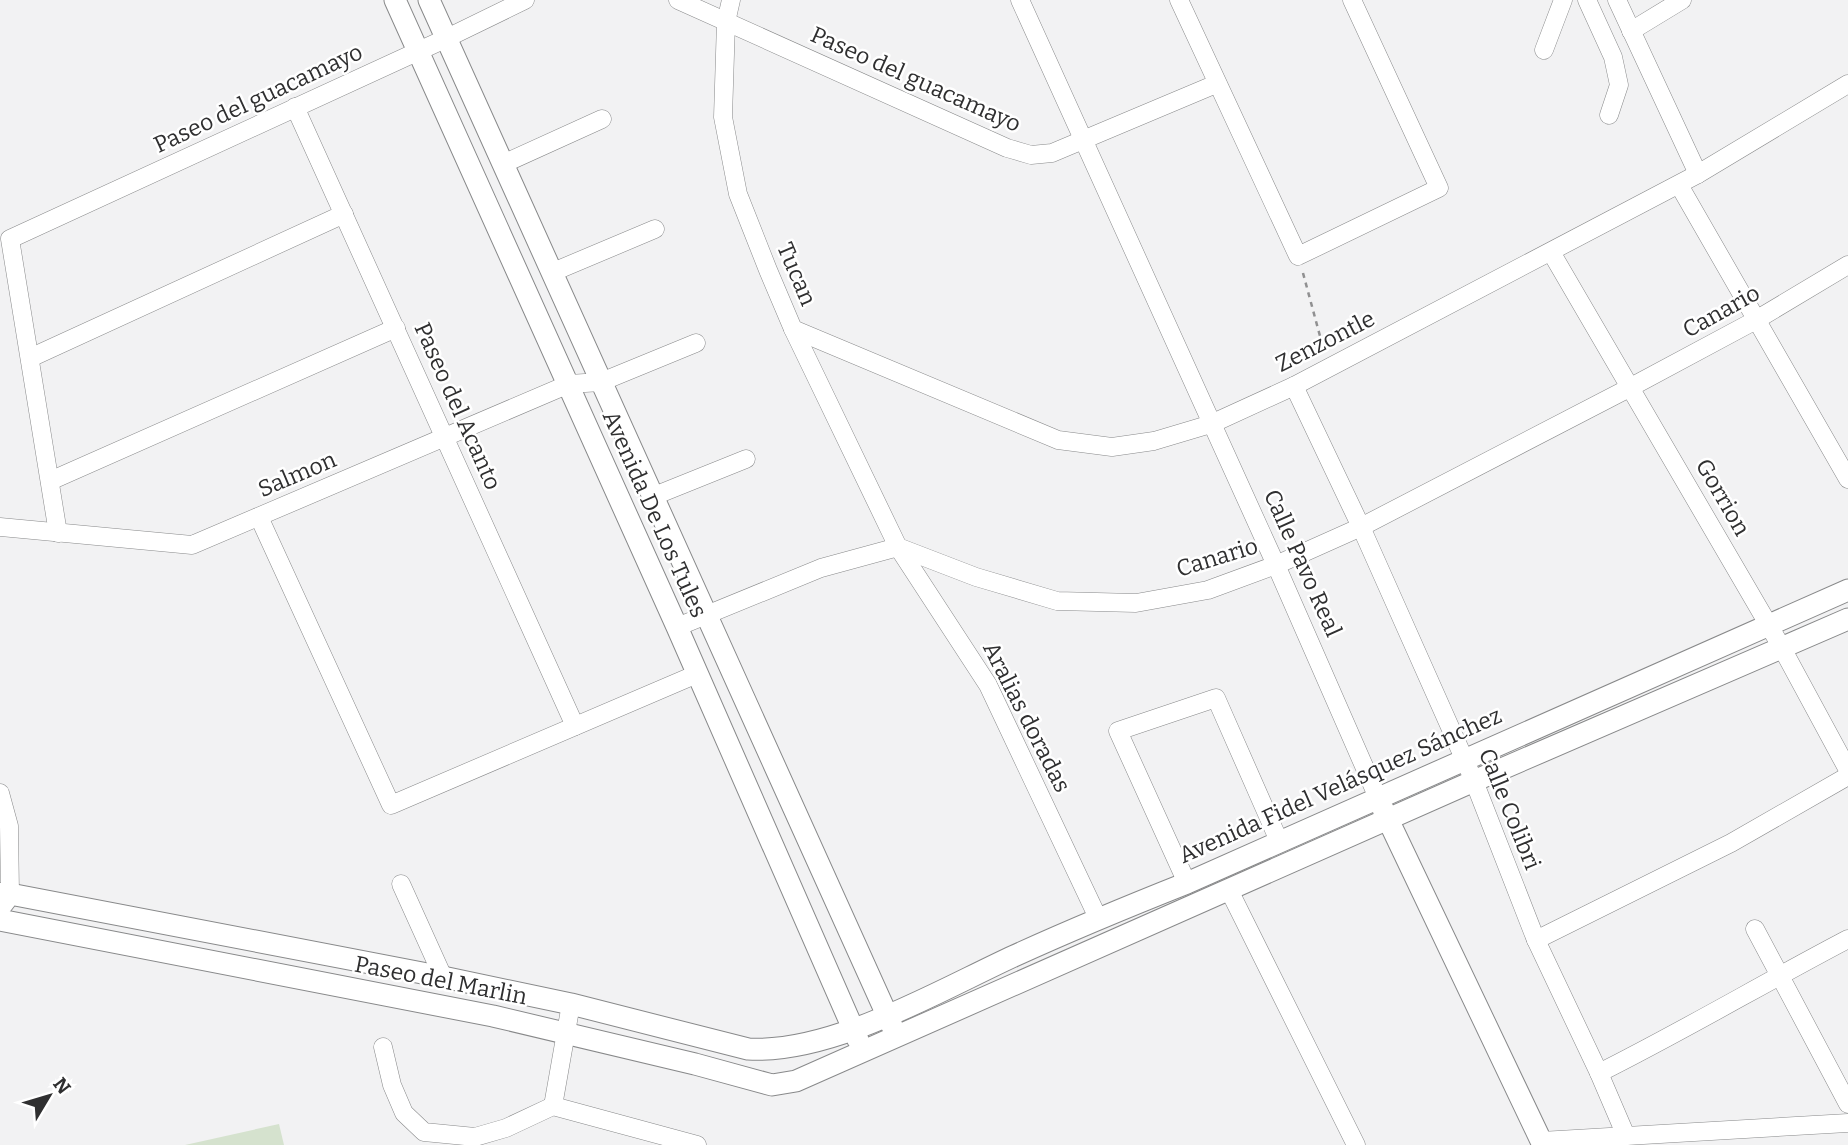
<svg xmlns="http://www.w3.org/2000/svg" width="1848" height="1145" viewBox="0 0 1848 1145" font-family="Bitter,serif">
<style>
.green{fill:#d5e2ce}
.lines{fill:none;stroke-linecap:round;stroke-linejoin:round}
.minor-casing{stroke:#88898a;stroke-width:19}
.tertiary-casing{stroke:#88898a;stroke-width:23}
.path{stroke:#909091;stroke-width:2.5;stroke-dasharray:5 5;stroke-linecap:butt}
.minor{stroke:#fff;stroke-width:18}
.tertiary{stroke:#fff;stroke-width:21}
.labels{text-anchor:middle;stroke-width:5;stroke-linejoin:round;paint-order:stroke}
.street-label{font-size:23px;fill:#2f2f30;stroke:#fff}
</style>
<rect width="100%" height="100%" fill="#f2f2f3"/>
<path class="green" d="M279 1124 284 1145H185Z"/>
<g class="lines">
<g class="minor-casing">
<g id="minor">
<path d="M678 0 1007 148 1031 155 1052 153 1216 84"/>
<path d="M731 0 726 22 723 117 738 194 768 270 793 329 898 547 988 685 1098 918"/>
<path d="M1020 0 1276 565 1378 798"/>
<path d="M1179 0 1298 256 1439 188 1352 0"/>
<path d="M1587 0 1613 57 1619 85 1609 115"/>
<path d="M1617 0 1698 174"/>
<path d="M1631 31 1682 0"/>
<path d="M1544 50 1563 0"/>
<path d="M295 107 575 726"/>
<path d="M503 164 602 119"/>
<path d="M1679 185 1848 479"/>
<path d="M1551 252 1782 648 1848 770"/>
<path d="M553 272 655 229"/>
<path d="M793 329 1058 440 1112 447 1154 441 1211 424 1294 386 1698 174 1848 84"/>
<path d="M30 358 344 214"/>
<path d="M1294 386 1361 527 1474 781 1536 940 1599 1073 1626 1136"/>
<path d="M50 481 396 328"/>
<path d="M654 496 746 459"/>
<path d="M259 517 391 805 697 674"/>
<path d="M0 527 192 545 569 384 601 382 696 343"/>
<path d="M58 533 10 239 447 38 525 0"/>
<path d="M677 627 821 568 898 547 976 577 1057 601 1136 603 1208 590 1276 565 1361 527 1631 387 1756 320 1848 265"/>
<path d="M0 793 9 826 10 894 0 892"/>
<path d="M1187 883 1118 731 1216 698 1279 841"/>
<path d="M401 884 443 977"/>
<path d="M1229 890 1356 1145"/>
<path d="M1755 929 1848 1104"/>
<path d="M1536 940 1731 843 1848 776"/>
<path d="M383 1047 392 1085 404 1113 424 1132 475 1137 506 1128 553 1106 697 1145"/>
<path d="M1599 1073C1683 1031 1764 983 1848 939"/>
<path d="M553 1106 571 1004"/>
<path d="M1541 1141 1848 1123"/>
</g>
</g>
<g class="tertiary-casing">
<g id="tertiary">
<path d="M395 0 677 627 858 1040"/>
<path d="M429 0 892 1026"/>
<path d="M1383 809 1543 1145"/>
<path d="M0 907 10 894 443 977 571 1004 748 1049C832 1054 938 991 1014 956 1071 930 1129 906 1187 883L1848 590"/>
<path d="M0 920 493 1016 695 1064 772 1085 796 1081 1474 781 1848 619"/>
</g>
</g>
<path class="path" d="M1303 273 1324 351"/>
<use href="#minor" class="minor"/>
<use href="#tertiary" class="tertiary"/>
</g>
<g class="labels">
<g class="street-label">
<text transform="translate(916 79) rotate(24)" y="8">Paseo del guacamayo</text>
<text transform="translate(258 98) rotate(-25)" y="8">Paseo del guacamayo</text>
<text transform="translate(797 274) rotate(67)" y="8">Tucan</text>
<text transform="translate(1721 311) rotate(-29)" y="8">Canario</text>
<text transform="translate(1325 341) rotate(-27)" y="8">Zenzontle</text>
<text transform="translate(458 406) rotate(66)" y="8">Paseo del Acanto</text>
<text transform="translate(297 474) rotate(-23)" y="8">Salmon</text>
<text transform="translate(1723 497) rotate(60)" y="8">Gorrion</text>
<text transform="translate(655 514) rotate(66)" y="8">Avenida De Los Tules</text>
<text transform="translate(1217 557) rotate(-17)" y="8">Canario</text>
<text transform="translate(1303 563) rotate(66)" y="8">Calle Pavo Real</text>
<text transform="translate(1027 717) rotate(63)" y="8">Aralias doradas</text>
<text transform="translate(1340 785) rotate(-24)" y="8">Avenida Fidel Velásquez Sánchez</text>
<text transform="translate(1510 809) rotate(68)" y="8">Calle Colibri</text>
<text transform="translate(441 980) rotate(11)" y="8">Paseo del Marlin</text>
</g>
</g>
<g transform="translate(49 1096) rotate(52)" stroke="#ffffff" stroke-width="5" paint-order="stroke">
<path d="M0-5L12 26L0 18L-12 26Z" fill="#2f2f30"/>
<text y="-10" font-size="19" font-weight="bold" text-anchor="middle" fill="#2f2f30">N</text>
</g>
</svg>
